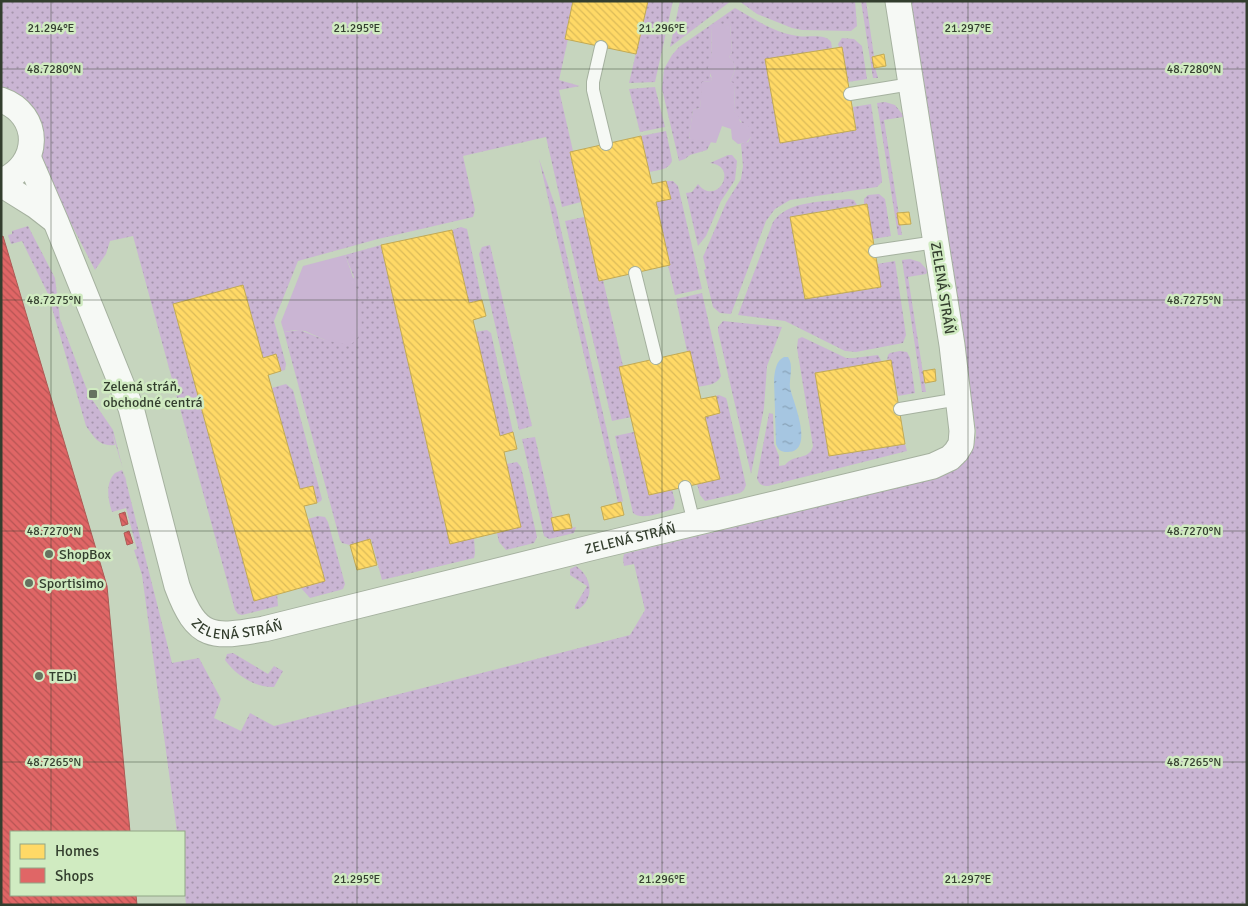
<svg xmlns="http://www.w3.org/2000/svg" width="1248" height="906" viewBox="0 0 1248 906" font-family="Signika,sans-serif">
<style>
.grass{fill:url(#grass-dots)}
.park{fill:#cab5d3}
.water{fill:url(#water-ripples)}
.homes{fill:url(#homes-back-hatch);stroke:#c2aa55}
.shops{fill:url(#shops-back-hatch);stroke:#ac5a55}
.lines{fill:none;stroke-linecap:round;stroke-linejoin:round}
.service-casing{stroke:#a5b19f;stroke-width:14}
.minor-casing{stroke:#a5b19f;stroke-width:27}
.service{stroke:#f6f9f5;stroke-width:12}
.minor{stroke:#f6f9f5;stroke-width:25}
.ticks{fill:none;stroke:#333e2e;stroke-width:1;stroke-opacity:0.45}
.poi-dot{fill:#667360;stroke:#d0ebc1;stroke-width:2}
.labels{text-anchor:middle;stroke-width:5;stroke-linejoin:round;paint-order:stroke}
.street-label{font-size:14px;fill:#333e2e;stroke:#d0ebc1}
.poi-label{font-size:14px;fill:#333e2e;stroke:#d0ebc1;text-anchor:start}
.ticks-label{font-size:12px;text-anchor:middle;fill:#333e2e;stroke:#d0ebc1;stroke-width:5;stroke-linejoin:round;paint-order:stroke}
</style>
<defs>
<pattern id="grass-dots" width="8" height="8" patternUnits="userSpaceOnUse" patternTransform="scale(1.25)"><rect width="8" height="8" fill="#cab5d3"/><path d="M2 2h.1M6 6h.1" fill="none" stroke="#a595ac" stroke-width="1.8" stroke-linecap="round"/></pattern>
<pattern id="water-ripples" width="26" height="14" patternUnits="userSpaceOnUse" patternTransform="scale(1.25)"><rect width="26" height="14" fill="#a6c6e1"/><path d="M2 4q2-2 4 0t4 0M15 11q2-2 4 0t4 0" fill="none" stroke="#88a2b7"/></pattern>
<pattern id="homes-back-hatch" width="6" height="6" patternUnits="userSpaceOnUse" patternTransform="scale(1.25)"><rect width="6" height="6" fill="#ffd966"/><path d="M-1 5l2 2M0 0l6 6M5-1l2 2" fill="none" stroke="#dbbb59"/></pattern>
<pattern id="shops-back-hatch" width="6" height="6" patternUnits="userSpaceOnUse" patternTransform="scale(1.25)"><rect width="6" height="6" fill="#e06666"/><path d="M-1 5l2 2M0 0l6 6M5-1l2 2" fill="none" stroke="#b65554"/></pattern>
</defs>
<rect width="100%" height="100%" fill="#c6d5be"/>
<g class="grass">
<path d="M1 1H573L565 38 568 39 559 80 580 86 559 90 573 151 570 153 581 202 562 207 546 137 463 156 475 210 473 217 378 239 298 261 274 321 286 364 285 370 281 371 276 354 263 358 243 285 173 305 254 600 277 594 278 606 242 615 238 614 235 610 133 236 110 241 106 254 95 270 1 88Z"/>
<path d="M648 1H673L655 82 629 83Z"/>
<path d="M680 1H731L670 47Z"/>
<path d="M739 1H855L857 26 851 31 802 30 792 28 757 14Z"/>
<path d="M861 1H866L874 56 872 57 878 78H873Z"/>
<path d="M910 1H1247V905H186L184 885V832H177L142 575 134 550 137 549 126 508 112 512C108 500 105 483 115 473L122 470 127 483 112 432 115 445C99 447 94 437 86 426L48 294 22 241 11 244 8 235 12 234V231L28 226 55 278 60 319 89 395 113 430 172 663 199 658 221 699 214 718 241 731 250 713 274 726 630 635 645 610 634 564 624 566 623 559 624 554 933 479C954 471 976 458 976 432Z"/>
<path d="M735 8C754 19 775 33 798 36 808 38 825 33 831 42L832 48 766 60 780 142 856 130 853 107 871 104 882 179V182L877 187 790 200 775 209 766 221 731 314 720 313 713 307 704 270 706 269 703 257 726 203 741 179 743 166 741 144 748 142 751 137 734 111 735 85 730 81C735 72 738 66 729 57L732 52 730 24 711 27 712 59 710 76 712 78 711 81 703 82 700 108 693 110 689 138 711 142 707 150 690 155 685 159 679 161 662 89 664 69 672 55 679 47Z"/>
<path d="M842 38 854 39 862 46 867 79 848 82 842 47H839L838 44Z"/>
<path d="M655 87 665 127 640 132 629 89Z"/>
<path d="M885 102 895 105 903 115V117L884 120 902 235H898L877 103Z"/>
<path d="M666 131 672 160C670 170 658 170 649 172L641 136Z"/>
<path d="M728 155H732L737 161 735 180 721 201 706 236 698 246 686 193 692 192 698 184C717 208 740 166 710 163Z"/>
<path d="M539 159 556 208 623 501 618 503Z"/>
<path d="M666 181H673L678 186 702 289 675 295 668 265 670 264 656 202 671 198Z"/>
<path d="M879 194 885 199 891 236 873 239 867 204H864V199L868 195Z"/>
<path d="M849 199 854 200 857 205 790 217 805 299 881 287 877 264 895 261 906 335 903 343 856 352 845 351 785 321 738 315 773 222C788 200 824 202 849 199Z"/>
<path d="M584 217 599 280H603L623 366 619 367 631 417 612 421 565 221Z"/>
<path d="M461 227 467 229 482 300 469 303 452 230Z"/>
<path d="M381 245 450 543 474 538 475 553 474 558 382 580 371 539 350 545 342 543 340 540 284 332 300 330 325 340 354 277 345 255Z"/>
<path d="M490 245 532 426 519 430 479 254 482 247Z"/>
<path d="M910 259 920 262 928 271 926 274 908 277 926 392H922L902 260Z"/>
<path d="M702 293 721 376C717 385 707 385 698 387L690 351H687L676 299Z"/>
<path d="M723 321 782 327 767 366 764 408 751 474 718 331V327Z"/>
<path d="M487 330 491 333 513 432 500 436 475 332Z"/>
<path d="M802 337 846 358H854L878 355 882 362 815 373 829 456 905 444 907 451 768 486C761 486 759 484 757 478L769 413 773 414 774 444 779 456V466L785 465C795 453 809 461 813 446L797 348 798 339Z"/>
<path d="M900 351 907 352 910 358 915 393 898 396 891 361H887L888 355 890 353Z"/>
<path d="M286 384 293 390 322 499 321 501 317 503 313 486 300 489 272 388Z"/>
<path d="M719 395 726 398 727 401 746 485 744 490 740 493 705 501 700 495 697 484 719 479 705 417 720 413 716 396Z"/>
<path d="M634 432 649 495 672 490 675 501 673 509C662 512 642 521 633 513L615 436Z"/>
<path d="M535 437 553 517 551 518 554 531 576 527 574 533 549 539 544 536 522 439Z"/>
<path d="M517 462 521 467 537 537 534 543 506 550 499 542 497 533 506 464Z"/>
<path d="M318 516 325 517 328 522 345 584 343 589 340 590 310 598 301 588 308 519Z"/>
<path d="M576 566C592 577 595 598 579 609H575V606L587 586 570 575V569Z"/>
<path d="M233 653 268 674 274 666 283 671 274 687C255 688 236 675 225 660L227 654Z"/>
</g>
<g class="park">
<path d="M730 24 732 52 729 57C738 65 735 72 730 81L735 84 734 111 739 117 740 122 746 124 751 129V137L746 143 738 144 732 139 731 129 722 126 716 143 691 139 689 137 693 110 700 108 702 82 711 81 712 78 708 68 712 58 711 25Z"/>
<path d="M345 255C352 274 377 336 348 345L325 340 305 331 295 330 284 332 281 322 303 266Z"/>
</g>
<path class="water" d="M784 357H788C794 365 789 378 790 388 793 401 816 453 787 452 781 452 778 450 776 444L774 379C775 370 776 361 784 357Z"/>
<g class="homes">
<path d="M573 1H648L636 54 565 39Z"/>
<path d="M842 47 856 130 780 143 765 59Z"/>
<path d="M884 54 886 66 874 68 872 57Z"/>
<path d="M641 136 652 184 666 181 671 199 656 202 670 265 599 281 570 152Z"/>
<path d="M867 204 881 287 805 299 790 217Z"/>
<path d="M909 212 911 224 899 225 897 213Z"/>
<path d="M452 230 469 303 482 300 486 316 473 320 500 436 513 432 517 449 504 452 521 527 450 544 381 245Z"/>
<path d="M243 285 263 358 276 354 281 371 268 375 300 489 313 486 317 503 304 506 325 581 254 601 173 304Z"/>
<path d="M690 351 701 399 716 396 720 413 705 417 720 479 649 495 619 367Z"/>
<path d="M891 360 905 444 829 456 815 373Z"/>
<path d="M935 369 936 381 925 383 923 371Z"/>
<path d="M621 502 624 515 604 520 601 507Z"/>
<path d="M569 514 572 528 554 531 551 518Z"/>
<path d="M370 539 377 565 357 570 350 545Z"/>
</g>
<g class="shops">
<path d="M3 236 107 586 130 832H11V895H136L137 905H1V237Z"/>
<path d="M125 512 128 524 122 526 119 514Z"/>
<path d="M129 531 133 543 127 545 124 533Z"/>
</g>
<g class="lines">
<g class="service-casing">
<g id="service">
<path d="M601 47 593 82V90L606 144"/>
<path d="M850 94 911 84"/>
<path d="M875 251 936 242"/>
<path d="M635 273 656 358"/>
<path d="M900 409 959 399"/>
<path d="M685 487 694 523"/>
</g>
</g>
<g class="minor-casing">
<g id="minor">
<path d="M1 100C42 114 41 166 1 181"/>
<path id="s1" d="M28 157 56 222 131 408 177 586C197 640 212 638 264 629L594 547 933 466 950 458 956 452 961 444 962 431 952 345 898 1"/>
<path d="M1 184 36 206 54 220"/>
</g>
</g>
<use href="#service" class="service"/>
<use href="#minor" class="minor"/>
</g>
<path class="ticks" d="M51 1V832M357 1V905M662 1V905M968 1V905M1 69H1247M1 300H1247M1 531H1247M1 762H1247M51 895V905"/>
<g class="poi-dot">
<rect x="88" y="389" width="10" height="10" rx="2.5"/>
<circle cx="49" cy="554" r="5"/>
<circle cx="29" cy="583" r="5"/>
<circle cx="39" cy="676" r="5"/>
</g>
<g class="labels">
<g class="street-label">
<text transform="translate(943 288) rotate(81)" y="5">ZELENÁ STRÁŇ</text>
<text dy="5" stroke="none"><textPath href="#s1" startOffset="945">ZELENÁ STRÁŇ</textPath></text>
<text dy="5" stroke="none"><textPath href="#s1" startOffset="540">ZELENÁ STRÁŇ</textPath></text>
</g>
<g class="poi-label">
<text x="103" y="391">Zelená stráň,<tspan x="103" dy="16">obchodné centrá</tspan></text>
<text x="59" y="559">ShopBox</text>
<text x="39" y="588">Sportisimo</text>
<text x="49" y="681">TEDi</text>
</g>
</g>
<g class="ticks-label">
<text x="51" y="32">21.294°E</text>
<text x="357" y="32">21.295°E</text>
<text x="662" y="32">21.296°E</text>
<text x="968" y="32">21.297°E</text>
<text x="54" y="73">48.7280°N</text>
<text x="1194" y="73">48.7280°N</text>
<text x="54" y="304">48.7275°N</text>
<text x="1194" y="304">48.7275°N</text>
<text x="54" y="535">48.7270°N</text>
<text x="1194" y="535">48.7270°N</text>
<text x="54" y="766">48.7265°N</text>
<text x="1194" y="766">48.7265°N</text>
<text x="357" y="883">21.295°E</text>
<text x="662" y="883">21.296°E</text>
<text x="968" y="883">21.297°E</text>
</g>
<rect width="1248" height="906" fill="none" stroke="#333e2e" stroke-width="5"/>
<rect x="10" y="831" width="175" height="65" fill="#d0ebc1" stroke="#91a686"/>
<rect x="20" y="844" width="25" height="15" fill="#ffd966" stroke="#91a686"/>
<text x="55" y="856" font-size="15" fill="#333e2e">Homes</text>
<rect x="20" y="868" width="25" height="15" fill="#e06666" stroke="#91a686"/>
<text x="55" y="881" font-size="15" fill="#333e2e">Shops</text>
</svg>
